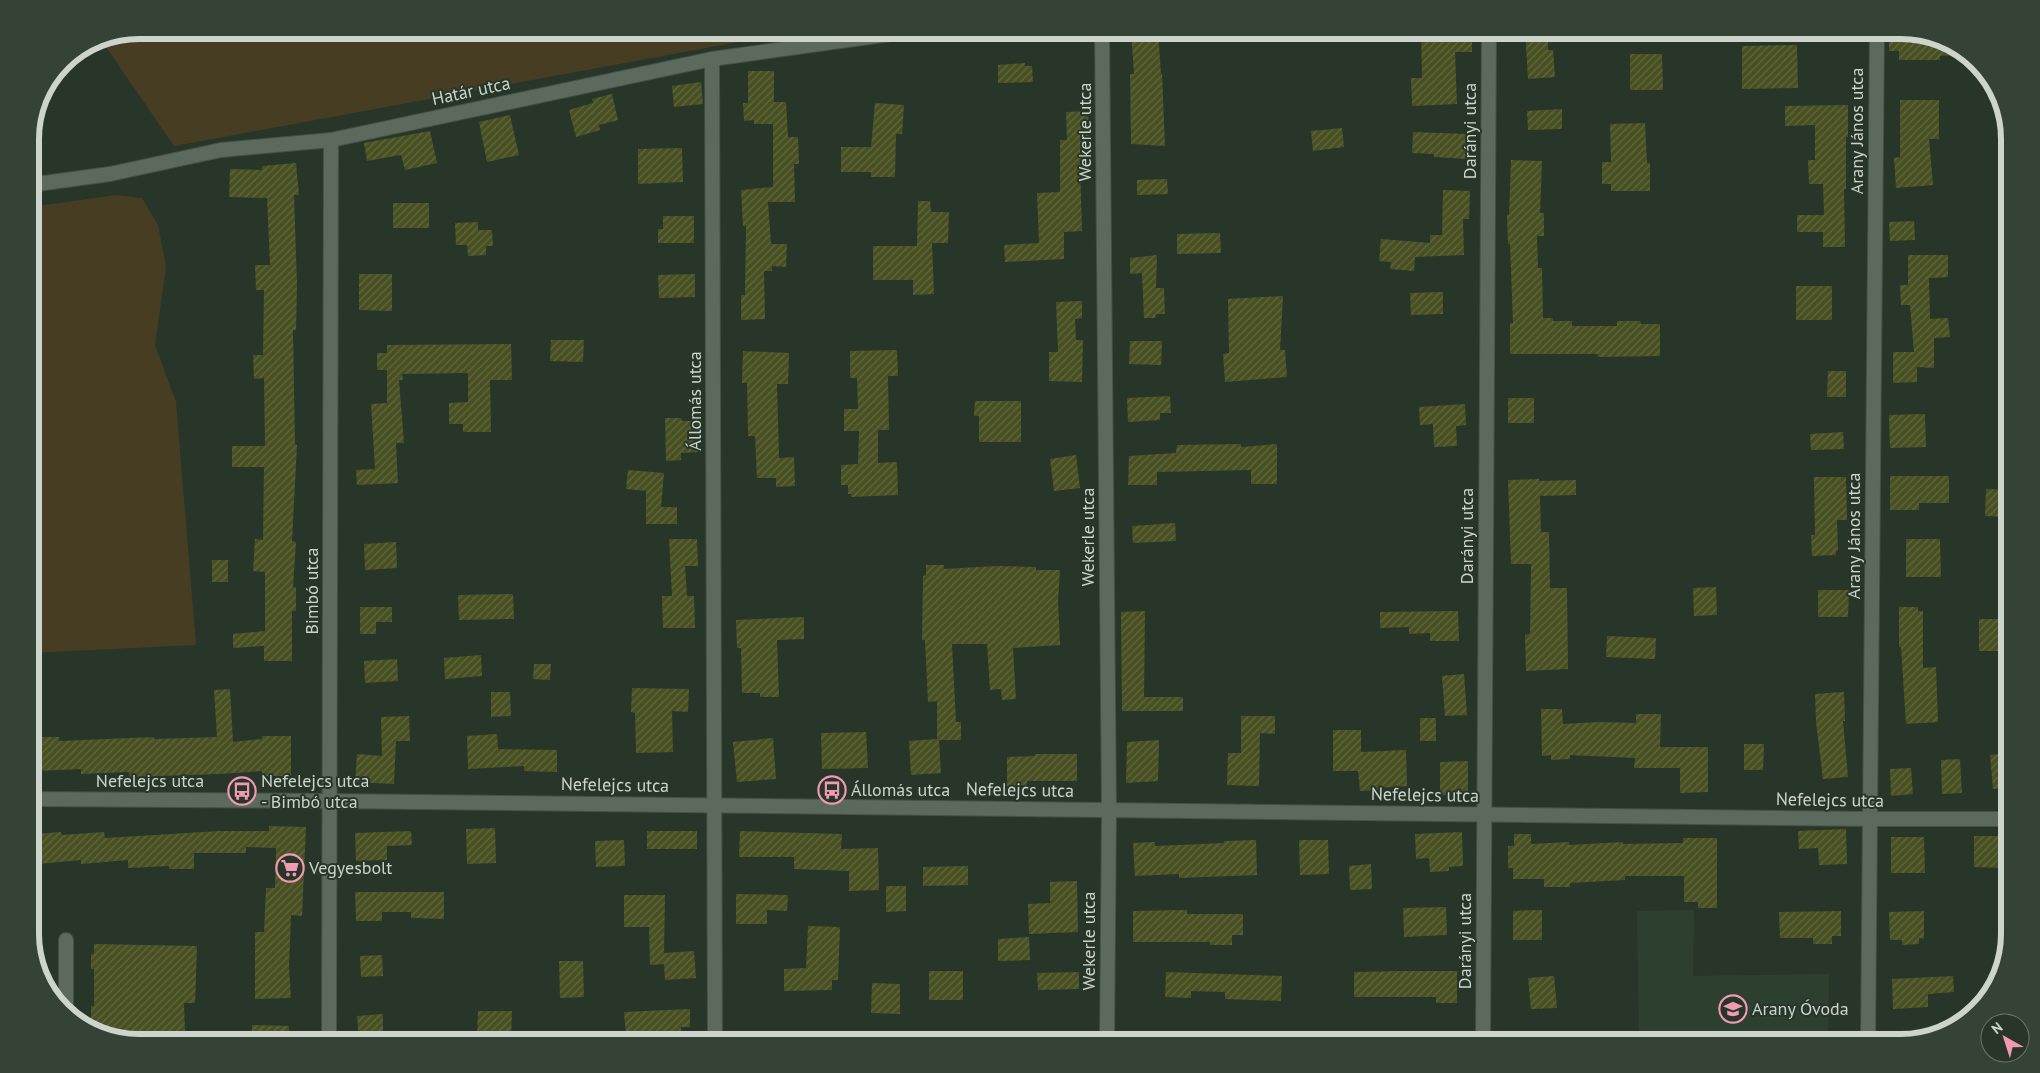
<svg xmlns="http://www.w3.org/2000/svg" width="2040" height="1073" viewBox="0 0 2040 1073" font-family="'PT Sans',sans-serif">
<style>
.built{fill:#2d402f}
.green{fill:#473d23}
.building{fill:url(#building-hatch)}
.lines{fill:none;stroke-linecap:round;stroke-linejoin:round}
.minor-casing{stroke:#455046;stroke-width:16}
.minor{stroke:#5b6a5c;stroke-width:14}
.labels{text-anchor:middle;stroke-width:4;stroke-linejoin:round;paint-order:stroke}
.street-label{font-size:18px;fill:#ccd4cc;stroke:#283629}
.poi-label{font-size:18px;fill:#ccd4cc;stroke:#283629;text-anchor:start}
.rim{fill:none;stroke:#ccd4cc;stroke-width:6}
</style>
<defs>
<pattern id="building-hatch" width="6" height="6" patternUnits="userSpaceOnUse" patternTransform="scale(1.25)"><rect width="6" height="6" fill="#485022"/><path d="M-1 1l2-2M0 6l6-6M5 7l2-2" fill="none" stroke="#616841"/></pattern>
</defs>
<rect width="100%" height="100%" fill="#283629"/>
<path class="built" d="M1694 910 1693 976 1829 974 1828 1043H1639L1637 911Z"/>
<g class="green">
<path d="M138 30H804L174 146 100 38Z"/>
<path d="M117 195 142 198 158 225 166 267 155 345 176 402 196 645 30 653V207Z"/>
</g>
<g class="building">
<path d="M1131 30H1158L1161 74H1162L1165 146 1131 144 1130 74H1134Z"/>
<path d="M1421 30H1472V52H1455L1457 104 1412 106 1411 78H1422Z"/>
<path d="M1525 30H1548V50H1553L1555 77 1528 79Z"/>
<path d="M1889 33H1916L1950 41 1965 54 1940 56V60H1899V51H1889Z"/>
<path d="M1797 45 1798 88 1742 89V46Z"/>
<path d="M1630 54H1662L1663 90H1630Z"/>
<path d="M1025 63V66H1032L1033 82 998 83V65Z"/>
<path d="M748 71H774V102H786L788 137H798L799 164H794L795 202H768L771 244H787L786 267 772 266V271H764L765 319 741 320V295H745L746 226H743L741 190 773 187V124H754V120L744 121 743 103H748Z"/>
<path d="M701 82 703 104 674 107 672 86Z"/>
<path d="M612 94 618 120 599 125 600 130 576 137 569 110 593 103 592 99Z"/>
<path d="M1900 100H1939V139H1929L1933 185 1896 188 1894 158 1900 157Z"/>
<path d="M875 103 904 105 902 134H896L895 177H871V172H841V147H871Z"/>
<path d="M1848 105V137H1846V189H1844L1845 247H1823V232H1797V215H1824L1823 184H1809L1808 160H1815V125L1785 126V106Z"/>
<path d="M1562 109V129L1528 130 1527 111Z"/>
<path d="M1088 111 1090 166H1080L1082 231 1064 232V259L1005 262 1004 245 1039 243 1037 193 1060 192V140H1067L1066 112Z"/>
<path d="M510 115 519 155 487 162 479 122Z"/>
<path d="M1645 123 1647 163H1650V191H1611V184H1602V162H1611L1610 124Z"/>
<path d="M1342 128 1344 147 1313 151 1311 131Z"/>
<path d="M430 131 437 163 405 170 401 155 367 161 364 143Z"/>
<path d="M1413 132 1467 134V159L1434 157V154L1412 153Z"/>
<path d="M682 148 683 182 638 184V149Z"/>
<path d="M1511 160 1542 161 1540 213H1544V236H1537L1538 268H1542L1543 318H1553V321H1572V326H1617V321H1640L1641 324H1660V356L1598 357V354H1510V323H1513L1510 244H1508L1507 215H1509Z"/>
<path d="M296 163 299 195H294L297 284 296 330H293L295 444 297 445 292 541 296 542 293 587H296V611H292V661H264V646L233 648V634L265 631V572L253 571 255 539 263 540 264 467H232V446H265L264 378 254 379 253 355H263L264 290H256L255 265H270L267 198 229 197 230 169 262 170V166Z"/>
<path d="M1167 179 1168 194 1137 195V180Z"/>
<path d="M1443 190 1470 191 1469 219H1463L1464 255 1415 257 1414 271 1390 269 1391 262 1379 261 1381 239 1430 243V235H1442Z"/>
<path d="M918 201H930L931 212H949L948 243H932L934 294 913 295V280H873V246H917Z"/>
<rect x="393" y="203" width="36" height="25"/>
<path d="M663 216H694V243H658V229H663Z"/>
<path d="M1914 221 1915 240 1890 241 1889 222Z"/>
<path d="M478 222V230H492L493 246H486V255L468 256 467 245H456L455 223Z"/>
<path d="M1220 233 1221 253 1177 254V234Z"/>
<path d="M1157 255 1156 288H1164L1165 314H1156L1155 318H1144L1142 273 1130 274V258Z"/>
<path d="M1908 255H1948V277L1929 278 1930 319 1948 318 1950 337 1934 338V368L1917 367V382L1893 383V352H1914L1910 305H1901L1900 285H1908Z"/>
<path d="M359 274H392V311L359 310Z"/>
<path d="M695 274V297L659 298 658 275Z"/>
<rect x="1796" y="286" width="36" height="34"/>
<path d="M1443 292V314L1411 315 1410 293Z"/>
<path d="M1283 296 1280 350H1285L1287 377 1225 382 1223 354 1229 353 1228 299Z"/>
<path d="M1082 301V318L1075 319 1076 340H1083L1082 382 1049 381V352H1058L1056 302Z"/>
<path d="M551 340H584L583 362 550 361Z"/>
<path d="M1130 341H1162L1161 365 1129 364Z"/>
<path d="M511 344 512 380H490L491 432H463V424H449V403L468 402V373L402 374 403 380H399L404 443H396L398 483 357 485 356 470 375 469 371 404 387 403V370H377V353H387V345Z"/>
<path d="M897 350 898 376H888L889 430H878V463L897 462 898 495 851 497V494H848V485H841V465L858 464 859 431H844V409H858L857 378H850V351Z"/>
<path d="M743 351 789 353 788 384H777L779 458 794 457 795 486 776 487V478H757L755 436H748L747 383H742Z"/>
<path d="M1828 371H1846V397H1827Z"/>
<path d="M1170 396 1171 413H1160V420L1128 422 1127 398Z"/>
<rect x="1508" y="398" width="26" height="25"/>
<path d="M975 401H1021V442H979V416H974Z"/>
<path d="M1465 404 1466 425 1456 426 1457 446 1434 447 1433 424 1420 425 1419 407Z"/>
<path d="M1925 414 1926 447 1890 448 1889 415Z"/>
<path d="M665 418H681L682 421H698L699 452 681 453V460L666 461Z"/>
<path d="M1843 432 1844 449 1811 450 1810 434Z"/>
<path d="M1241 444V447L1277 444V484H1251V470L1157 472V485H1128L1129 456 1176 453 1177 445Z"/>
<path d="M1076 455 1080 488 1054 491 1050 459Z"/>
<path d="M628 470 664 473 661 507H677V524H646V491L626 489Z"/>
<path d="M1890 476H1949V503H1919V510H1890Z"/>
<path d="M1814 477H1846L1847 520H1837L1838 550 1836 551V555L1812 556 1811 535H1815Z"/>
<path d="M1539 479V481L1576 480V495L1540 496 1541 532H1549L1550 588H1567L1568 669 1526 671 1525 635 1530 634 1531 564H1511L1508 480Z"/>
<path d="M1986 489 2010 490V517L1985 516Z"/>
<path d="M1175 523 1176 541 1133 543 1132 526Z"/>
<path d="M669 539H697L698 566H685L687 596H694L695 628H663L662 596H672Z"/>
<path d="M1906 539H1940L1941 577H1906Z"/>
<path d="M396 542 397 568 365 570 364 544Z"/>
<rect x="212" y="560" width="16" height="22"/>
<path d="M926 565H944V569L997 566 1036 567V570H1060L1058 601 1060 645 1013 648 1016 699 1002 700 1001 689 990 690 987 644H952L956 722H961V740H939L941 773 911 775 909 741 937 739V701L928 702 925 640H922L923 576 926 575Z"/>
<path d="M1716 587 1717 615 1694 616 1693 588Z"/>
<path d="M1818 590H1849L1848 617H1818Z"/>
<path d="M513 594 514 619 459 620 458 595Z"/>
<path d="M360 607H392V622H376V634H360Z"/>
<path d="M1899 607H1918V611H1923V668L1936 667 1938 722 1906 724 1901 647H1899Z"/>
<path d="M1145 611 1144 697H1183V711H1122L1121 612Z"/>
<path d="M1458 611 1459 641H1430V633L1409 634V627L1380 628V612Z"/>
<path d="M804 617V639L777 640 779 697H760V693H742L741 648H737L736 620Z"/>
<rect x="1979" y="619" width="29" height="32"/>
<path d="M1607 636 1656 638 1655 659 1606 657Z"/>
<path d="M481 655 482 676 445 679 444 658Z"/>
<path d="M397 659 398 681 365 683 364 661Z"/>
<path d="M534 664H551L550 680 533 679Z"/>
<path d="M1464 674 1467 715 1445 716 1442 676Z"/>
<path d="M632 688 689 689 688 712 672 711 673 752 636 753 635 713 631 712Z"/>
<path d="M230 689 233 742 262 739V736H291V776H262V771L219 774 129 777V772L81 774V769L35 771V737H59V741L154 737V739L217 737 214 690Z"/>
<path d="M491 692H510L511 716 491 717Z"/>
<path d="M1844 692 1845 721H1843L1848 777 1823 779 1816 722 1815 694Z"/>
<path d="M1541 709H1562L1563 724 1598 722 1636 723V714H1661L1660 747H1708V792L1680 793V768H1634L1635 758 1570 755V759L1551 760V755L1542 756Z"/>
<path d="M409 716 410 741H396L394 784 355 782 357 754 382 756 381 717Z"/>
<path d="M1241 716H1275V734L1260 733 1259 786 1227 785 1228 753H1241Z"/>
<rect x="1420" y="718" width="16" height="23"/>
<path d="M1333 730H1361V752L1406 750 1407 786 1378 788V790L1360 791 1358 771H1333Z"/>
<path d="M866 732 868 768 822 769 821 733Z"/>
<path d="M497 734 498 749 557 750V772L524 771V766L468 769 467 736Z"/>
<path d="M773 738 776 779 737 782 733 742Z"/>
<path d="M1159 740 1158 781 1126 783 1127 742Z"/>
<path d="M1744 744H1764L1763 770H1744Z"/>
<path d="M2010 753V788L1993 789 1990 755Z"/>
<path d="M1035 754H1077V781H1027V785L1007 786V757L1035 756Z"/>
<path d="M1960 759 1962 793 1942 794 1941 760Z"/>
<path d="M1468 761V794L1440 795V762Z"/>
<path d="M1911 768 1913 794 1891 796 1890 769Z"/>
<path d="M269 826 306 827 302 916 291 915 289 967 291 998 255 999V932H264L266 888H275L276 848 246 847V853H194V869H169V866L128 868V860L81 864V860L38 864 35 834 61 832 62 835 104 832 105 838 220 831H269Z"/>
<path d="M495 828 496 863 467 864 466 829Z"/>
<path d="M1846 829 1847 864 1819 865 1818 848 1799 849 1798 831Z"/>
<path d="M411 831 412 845 387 846V860L356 861 355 833Z"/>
<rect x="647" y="831" width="50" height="18"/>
<path d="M740 831 842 834 841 849 878 848 879 890 849 891V871L794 869V857H739Z"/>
<path d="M1462 832 1463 866 1449 867V871L1430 872 1429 858 1416 859 1415 834Z"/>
<path d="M1514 834H1531V844L1569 842V845L1623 842V844L1683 843V838H1717V908H1698V902H1684V876H1625V880L1570 883V887H1544V879H1513V868H1508V846H1514Z"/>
<path d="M1974 836H2008V868L1974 867Z"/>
<path d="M1891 837H1924L1925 873H1891Z"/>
<path d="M624 840 625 866 596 867 595 841Z"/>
<path d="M1256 840 1257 875 1179 878V874L1135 876 1133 843 1155 842V846L1224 843V841Z"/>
<path d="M1299 840H1328L1329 874 1300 875Z"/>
<path d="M1371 864 1372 889 1350 890 1349 866Z"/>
<path d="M968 866V885L923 886V867Z"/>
<path d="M1077 881 1078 932 1029 934 1028 904 1050 903V882Z"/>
<path d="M886 886H906V911L886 912Z"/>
<path d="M355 892H444V919L411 918V912H382V921H356Z"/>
<path d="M736 894 788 895 787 911 767 910V924H736Z"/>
<path d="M624 895H665L664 953 694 951 696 978 665 980 664 964 650 965 649 927H624Z"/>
<path d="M1446 907 1447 935 1404 937 1403 908Z"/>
<path d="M1187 910V914H1243V935H1232V945H1210V942H1133V911Z"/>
<path d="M1542 910V940H1513V911Z"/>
<path d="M1841 911V936H1832V944H1813V938H1780L1779 912Z"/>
<path d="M1924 911V939L1919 938V944L1902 945V940H1890L1889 912Z"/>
<path d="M808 926 840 927 838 980H832V990L784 991V969L806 968Z"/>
<path d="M1029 937 1030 960 998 961V939Z"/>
<path d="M94 944 197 946 195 1003H184L185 1032 93 1031V1021H91V1006H94V969H91V954H94Z"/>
<path d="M382 955 383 976 361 977 360 956Z"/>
<path d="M559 961H583L584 997 560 998Z"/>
<rect x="929" y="971" width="34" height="29"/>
<path d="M1404 971H1457V1003H1436V997H1354V972Z"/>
<path d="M1079 972V989L1038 990 1037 973Z"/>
<path d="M1166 972 1282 976 1281 1001 1225 999V992L1191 991V998L1165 997Z"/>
<path d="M1554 976 1557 1008 1531 1009 1528 978Z"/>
<path d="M1953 976 1954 992 1928 994V1007L1893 1009 1892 979Z"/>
<path d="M872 983 900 984V1014L871 1013Z"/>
<path d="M690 1009V1027H681V1035H626L624 1012Z"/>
<path d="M478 1011H512L511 1038 477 1037Z"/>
<path d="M383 1014V1040L359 1042 357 1016Z"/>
<path d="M252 1025 289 1026 288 1041H252Z"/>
</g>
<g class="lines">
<g class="minor-casing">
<g id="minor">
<path d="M1102 30 1109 810 1107 1043"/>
<path d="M712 59 715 1043"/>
<path d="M30 185 110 174 221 150 331 140 712 59 919 30"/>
<path d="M30 799 330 801 1871 819H2010"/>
<path d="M66 1010V940"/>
<path d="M329 1043 331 140"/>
<path d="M1483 1043 1489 30"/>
<path d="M1868 1043 1877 30"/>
</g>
</g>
<use href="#minor" class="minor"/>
</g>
<defs>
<g id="bus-ring" transform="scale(1.4375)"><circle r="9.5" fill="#283629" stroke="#f19ab4" stroke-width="1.5"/><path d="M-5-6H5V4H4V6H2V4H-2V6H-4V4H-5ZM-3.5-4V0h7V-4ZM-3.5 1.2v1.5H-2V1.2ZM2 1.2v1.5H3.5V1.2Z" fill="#f19ab4"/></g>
<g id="supermarket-ring" transform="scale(1.4375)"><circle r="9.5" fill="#283629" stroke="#f19ab4" stroke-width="1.5"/><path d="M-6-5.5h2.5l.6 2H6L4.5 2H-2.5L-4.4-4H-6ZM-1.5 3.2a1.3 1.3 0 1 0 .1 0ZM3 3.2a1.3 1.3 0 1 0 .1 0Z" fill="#f19ab4"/></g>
<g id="school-ring" transform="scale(1.4375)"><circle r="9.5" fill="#283629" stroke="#f19ab4" stroke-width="1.5"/><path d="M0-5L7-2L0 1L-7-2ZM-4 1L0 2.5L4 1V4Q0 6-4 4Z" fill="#f19ab4"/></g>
</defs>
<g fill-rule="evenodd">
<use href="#bus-ring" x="832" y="790"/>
<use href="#bus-ring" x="242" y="791"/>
<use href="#supermarket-ring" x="290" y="868"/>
<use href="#school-ring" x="1733" y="1009"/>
</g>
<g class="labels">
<g class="street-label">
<text transform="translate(471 91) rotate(-12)" y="6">Határ utca</text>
<text transform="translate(1470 131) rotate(-90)" y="6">Darányi utca</text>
<text transform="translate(1857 131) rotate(-90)" y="6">Arany János utca</text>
<text transform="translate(1085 132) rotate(-90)" y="6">Wekerle utca</text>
<text transform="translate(695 401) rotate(-90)" y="6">Állomás utca</text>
<text transform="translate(1467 536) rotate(-90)" y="6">Darányi utca</text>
<text transform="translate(1854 536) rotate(-90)" y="6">Arany János utca</text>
<text transform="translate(1088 537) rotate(-90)" y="6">Wekerle utca</text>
<text transform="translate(312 591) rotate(-90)" y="6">Bimbó utca</text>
<text x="150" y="787">Nefelejcs utca</text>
<text transform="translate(615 785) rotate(1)" y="6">Nefelejcs utca</text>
<text transform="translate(1020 790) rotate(1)" y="6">Nefelejcs utca</text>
<text transform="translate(1425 795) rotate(1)" y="6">Nefelejcs utca</text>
<text transform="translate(1830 800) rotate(1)" y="6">Nefelejcs utca</text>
<text transform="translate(1089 941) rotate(-90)" y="6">Wekerle utca</text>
<text transform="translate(1465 941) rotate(-90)" y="6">Darányi utca</text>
</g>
<g class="poi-label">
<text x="261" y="787">Nefelejcs utca<tspan x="261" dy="21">- Bimbó utca</tspan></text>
<text x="851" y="796">Állomás utca</text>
<text x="309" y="874">Vegyesbolt</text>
<text x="1752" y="1015">Arany Óvoda</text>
</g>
</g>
<path d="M0 0H2040V1073H0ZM139 39H1901A100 100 0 0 1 2001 139V934A100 100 0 0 1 1901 1034H139A100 100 0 0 1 39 934V139A100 100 0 0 1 139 39Z" fill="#354336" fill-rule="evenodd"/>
<path class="rim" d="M139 39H1901A100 100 0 0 1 2001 139V934A100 100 0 0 1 1901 1034H139A100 100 0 0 1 39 934V139A100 100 0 0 1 139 39Z"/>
<g transform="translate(2005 1038) rotate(321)"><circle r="24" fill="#283629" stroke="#6a756a"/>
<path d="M0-4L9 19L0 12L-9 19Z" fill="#f19ab4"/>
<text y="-8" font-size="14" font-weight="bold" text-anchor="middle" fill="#ccd4cc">N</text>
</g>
</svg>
